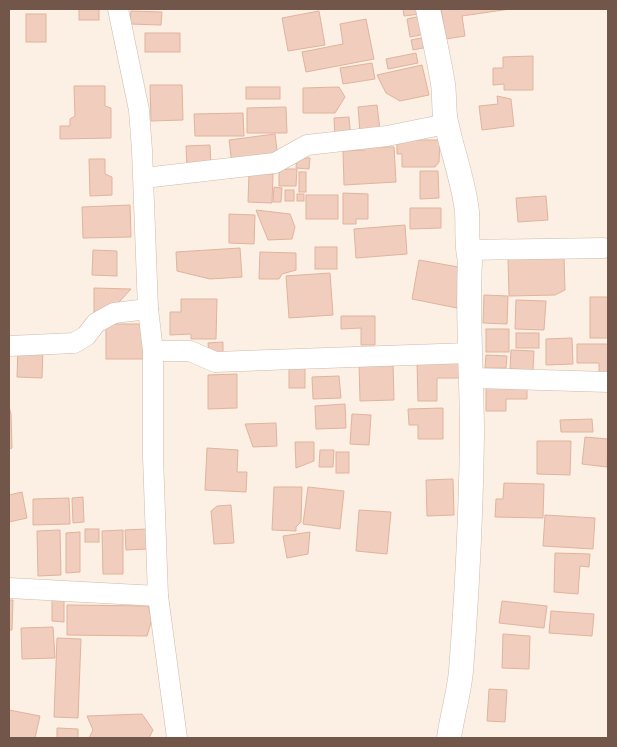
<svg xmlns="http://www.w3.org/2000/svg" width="617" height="747" viewBox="0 0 617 747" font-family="Quicksand,sans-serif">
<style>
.building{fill:#f0cdbc;stroke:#e2b39d}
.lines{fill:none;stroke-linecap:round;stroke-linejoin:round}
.minor-casing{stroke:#cebaad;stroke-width:21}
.tertiary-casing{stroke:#cebaad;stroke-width:25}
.minor{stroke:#fff;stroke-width:20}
.tertiary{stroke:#fff;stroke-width:24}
</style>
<rect width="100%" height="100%" fill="#fbf0e3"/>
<g class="building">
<rect x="79" y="9" width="20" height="11"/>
<path d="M403 9H420V14L404 16Z"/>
<path d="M441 9H510L462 16 465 36 446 39Z"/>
<path d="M131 11 162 12 161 25 130 24Z"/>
<path d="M319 11 325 45 288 51 282 18Z"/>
<rect x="26" y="14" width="20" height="28"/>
<path d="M421 16 425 34 410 37 407 19Z"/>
<path d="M366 19 374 59 306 72 302 52 343 44 340 24Z"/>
<rect x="145" y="33" width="35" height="19"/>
<path d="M426 37 428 47 413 50 411 40Z"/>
<path d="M416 53 418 63 388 69 386 59Z"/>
<path d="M533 56V90H504V84L493 85V68H503V57Z"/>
<path d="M372 63 375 79 343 84 340 68Z"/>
<path d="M422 65 429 95 400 101 386 93 377 75Z"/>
<path d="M150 85H182L183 120 151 121Z"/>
<path d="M74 86H105V106L111 108V138L60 139V126H70V119L75 116Z"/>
<rect x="246" y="87" width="34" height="12"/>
<path d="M339 87 345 97 335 113H303V88Z"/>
<path d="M497 96 511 99 514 126 482 130 479 106 498 104Z"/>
<path d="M377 105 380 130 360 132 358 107Z"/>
<path d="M286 107 287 133H247V108Z"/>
<path d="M243 113 244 136H195L194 114Z"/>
<path d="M349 117 351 139 335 140 334 118Z"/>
<path d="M275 134 278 158 232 164 229 140Z"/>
<path d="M397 140H440L439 162 435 167H402V154H397Z"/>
<path d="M367 144H381L382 147H394L396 182 344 185 343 151 365 150Z"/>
<path d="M210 145 211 167 187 168 186 146Z"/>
<path d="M297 158H310L309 169 296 168Z"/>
<path d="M89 159H105V174L112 177V195L90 196Z"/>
<path d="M279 169H297L296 186H279Z"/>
<path d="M420 171H438L439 198 420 199Z"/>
<rect x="299" y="172" width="7" height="20"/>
<path d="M249 173 273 174 272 203 248 202Z"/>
<path d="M274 187 282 188 281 202H273Z"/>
<rect x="285" y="190" width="9" height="11"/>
<path d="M343 193 368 194V219H356V224H343Z"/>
<rect x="297" y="194" width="7" height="7"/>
<rect x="306" y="195" width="32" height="24"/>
<path d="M546 196 548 220 518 222 516 198Z"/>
<path d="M130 205 131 237 83 238 82 207Z"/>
<path d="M410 208H441V228L410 229Z"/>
<path d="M256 210 290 214 295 227 292 239 268 240Z"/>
<path d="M229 214 255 215 254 244 229 243Z"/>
<path d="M405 225 407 254 356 258 354 229Z"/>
<rect x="315" y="247" width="22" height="22"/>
<path d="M240 248 242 277 210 279 177 271 176 252Z"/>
<path d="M93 250 117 251V276L92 275Z"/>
<path d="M260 252 296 253V270L282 274 279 279H259Z"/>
<path d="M564 256 565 290 555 295 509 296 508 257Z"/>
<path d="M419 260 464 268 457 308 412 299Z"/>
<path d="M330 273 333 315 289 318 286 276Z"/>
<path d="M94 288 131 289 108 314 94 313Z"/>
<path d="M484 295 508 296 507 324 483 323Z"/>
<rect x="590" y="297" width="18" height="41"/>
<path d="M181 299H217L216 339H191V334L170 335V312H181Z"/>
<path d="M516 300 546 301 544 330 515 329Z"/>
<path d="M341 316H375V345H361V328L341 329Z"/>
<rect x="106" y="324" width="39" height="35"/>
<rect x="486" y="329" width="23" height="23"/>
<rect x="516" y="333" width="23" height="15"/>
<path d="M572 338 573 364 546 365V339Z"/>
<path d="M223 342V356H209L208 343Z"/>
<path d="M577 344H608V375H599V363H577Z"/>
<path d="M18 346 43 347 42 378 17 377Z"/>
<path d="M511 350 534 351 533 370 510 369Z"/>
<path d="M486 355 507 356 506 368H485Z"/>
<path d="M462 357V378H437V401H418L417 361Z"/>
<path d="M359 362H393L394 400 360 401Z"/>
<rect x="289" y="365" width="16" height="23"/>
<path d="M237 374V408L208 409V375Z"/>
<path d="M339 376 341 398 313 399 312 377Z"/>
<path d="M486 384 527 385V399H506V411H486Z"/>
<path d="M345 404 346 428 316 429 315 406Z"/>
<path d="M9 406 11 414 12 448 9 449Z"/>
<path d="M443 408V439H418V425H409L408 409Z"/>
<path d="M352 414 371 415 369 445 350 444Z"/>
<path d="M592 419 593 432H561L560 420Z"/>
<path d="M276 423 277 446 253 447 245 424Z"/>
<path d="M585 437 608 439 607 467 582 464Z"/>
<path d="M537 441H571L570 475 537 474Z"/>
<path d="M295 442H314V461L296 468Z"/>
<path d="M207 448 238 450 237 472H247L246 492 205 490Z"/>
<path d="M320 450H334L333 467H319Z"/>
<rect x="336" y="452" width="13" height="21"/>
<path d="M453 479 454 515 427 516 426 480Z"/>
<path d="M504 483 544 484 543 518 495 517 496 499H503Z"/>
<path d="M274 487H302L301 522 296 527V531L272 530Z"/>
<path d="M308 487 344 491 340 529 303 524Z"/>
<path d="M22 492 27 518 9 522V495Z"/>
<path d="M83 497 84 522 73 523 72 498Z"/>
<path d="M69 498 70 524 33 525V499Z"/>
<path d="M231 505 234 543 214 544 211 511 217 506Z"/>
<path d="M359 510 391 512 387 554 356 551Z"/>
<path d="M545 515 595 518 593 549 543 546Z"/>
<rect x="85" y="529" width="14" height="13"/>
<path d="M147 529 148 549 126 550 125 530Z"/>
<path d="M60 530 61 575 38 576 37 531Z"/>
<path d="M123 530V574H103L102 531Z"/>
<path d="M80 532V572L66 573V533Z"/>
<path d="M310 532 308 554 287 558 283 536Z"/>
<path d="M555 553 590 554 589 567 580 566 578 594 554 592Z"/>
<path d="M52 599H64V622L52 621Z"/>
<path d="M9 600H13L12 630H9Z"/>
<path d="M502 601 547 606 544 628 499 623Z"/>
<path d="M67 605 148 606 152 619 147 636 67 635Z"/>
<path d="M551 611 594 614 592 636 549 633Z"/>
<path d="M53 627 55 658 22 659 21 628Z"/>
<path d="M503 634 530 636 529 669 502 668Z"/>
<path d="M57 638 81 639 78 718 54 717Z"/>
<path d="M489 689 507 690 505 722 487 721Z"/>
<path d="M9 710 40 716 35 738H9Z"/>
<path d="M142 714 153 730 149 738H89L93 730 87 716Z"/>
<path d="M57 728 78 729V738H57Z"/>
</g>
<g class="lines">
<g class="minor-casing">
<g id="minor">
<path d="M118 9 139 110 142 150 148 309 153 351V457L158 596 177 738"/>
<path d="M144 178 275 163 307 145 387 136 446 124"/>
<path d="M467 250 604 248"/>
<path d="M9 346 74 343 86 336 96 323 114 313 148 309"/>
<path d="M153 351H190L215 362 469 353"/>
<path d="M472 378 608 382"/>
<path d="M9 588 158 596"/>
</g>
</g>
<g class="tertiary-casing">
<path id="tertiary" d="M428 9C433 34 439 59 443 84 445 98 443 113 447 126 453 154 464 183 467 212 468 228 466 245 470 261 467 319 472 377 472 435 471 514 467 593 461 671 459 693 452 716 449 738"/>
</g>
<use href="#minor" class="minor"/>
<use href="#tertiary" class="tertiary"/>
</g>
<rect width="617" height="747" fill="none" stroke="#72564a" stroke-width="20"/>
</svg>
